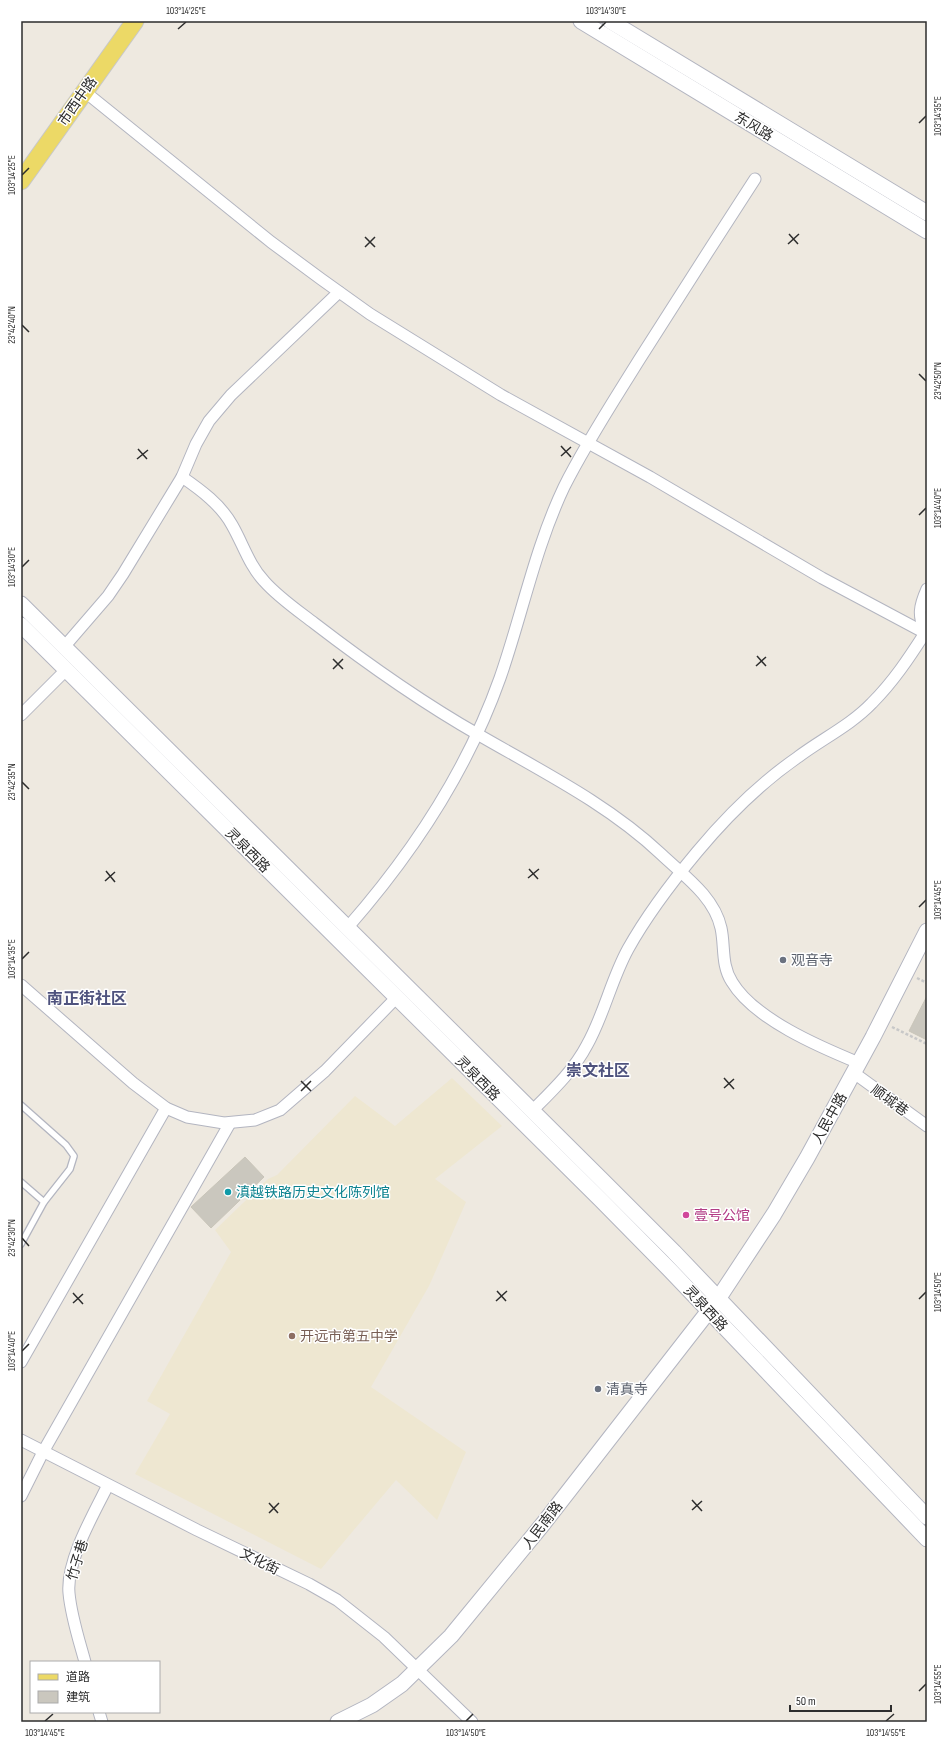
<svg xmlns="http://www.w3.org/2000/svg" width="948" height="1743" viewBox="0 0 948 1743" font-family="'Sofia Sans Condensed','Noto Sans SC',sans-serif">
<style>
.education{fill:#eee7d1}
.building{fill:#cac7be;stroke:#c9c5b9}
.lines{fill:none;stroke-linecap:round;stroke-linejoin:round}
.lane-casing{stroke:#b3b5c0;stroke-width:8}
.street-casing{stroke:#b3b5c0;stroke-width:13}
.secondary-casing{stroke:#b3b5c0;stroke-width:17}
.primary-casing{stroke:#c8c8c8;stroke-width:19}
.path{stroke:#c8c8c8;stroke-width:2.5;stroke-dasharray:3 2;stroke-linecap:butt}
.lane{stroke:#fff;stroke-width:5.5}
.street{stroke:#fff;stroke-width:11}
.secondary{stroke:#fff;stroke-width:15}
.primary{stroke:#ecd966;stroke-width:17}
.ticks{fill:none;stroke:#2d2d2d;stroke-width:1.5}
.worship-dot{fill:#6b7280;stroke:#fff;stroke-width:1.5}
.culture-dot{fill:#0f9aa8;stroke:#fff;stroke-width:1.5}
.hotel-dot{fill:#d1479c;stroke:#fff;stroke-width:1.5}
.education-dot{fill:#8d6e63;stroke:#fff;stroke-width:1.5}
.labels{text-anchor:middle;stroke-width:3;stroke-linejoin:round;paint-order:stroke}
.street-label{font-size:14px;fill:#2d2d2d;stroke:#fff}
.worship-label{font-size:14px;fill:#5b616d;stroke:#fff;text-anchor:start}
.culture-label{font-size:14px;fill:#0d838f;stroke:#fff;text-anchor:start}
.hotel-label{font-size:14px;fill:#b23c85;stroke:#fff;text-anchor:start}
.education-label{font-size:14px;fill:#785e54;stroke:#fff;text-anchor:start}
.quarter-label{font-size:16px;font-weight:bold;fill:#4e527d;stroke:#fff}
.neatline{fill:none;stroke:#2d2d2d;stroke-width:1.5}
.ticks-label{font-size:10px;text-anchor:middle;fill:#2d2d2d}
</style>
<rect width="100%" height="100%" fill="#eee9e0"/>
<path class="education" d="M452 1078 502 1126 435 1179 466 1202 429 1286 371 1387 466 1452 437 1520 396 1480 321 1569 135 1474 170 1414 147 1401 231 1252 215 1230 268 1179 277 1175 355 1096 395 1126Z"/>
<g class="building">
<path d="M927 996V1040L909 1031Z"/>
<path d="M245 1157 264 1177 211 1228 191 1207Z"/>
</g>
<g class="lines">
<g class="lane-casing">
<g id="lane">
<path d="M21 1105 66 1145 74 1156 70 1169 44 1202 21 1244"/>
<path d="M21 1182 44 1202"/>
</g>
</g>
<g class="street-casing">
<g id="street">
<path d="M84 91 271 242 321 279 370 314 501 395 650 477 822 578 927 634"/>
<path d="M182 477C201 490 221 505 232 525 243 544 249 565 264 581 278 597 297 610 314 623 366 663 421 702 479 735 541 771 608 804 661 854 683 875 714 896 721 928 725 946 721 965 732 982 754 1019 820 1047 859 1063"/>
<path d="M64 647 108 596 123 574 182 477 196 444 209 421 231 395 339 292"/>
<path d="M21 715 66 670"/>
<path d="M348 927C412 854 467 771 500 678 522 615 535 548 564 487 586 443 613 402 639 360 677 300 716 239 755 179"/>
<path d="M21 985 133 1083 166 1108 187 1117 224 1123 255 1120 280 1110 325 1071 397 997"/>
<path d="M854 1073 927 1126"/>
<path d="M533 1110C553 1090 574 1070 587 1045 604 1015 611 980 628 949 647 915 672 882 697 852 727 816 759 784 798 757 822 739 851 725 872 703 893 682 909 658 925 633 918 615 919 607 927 589"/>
<path d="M21 1362 166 1108"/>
<path d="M21 1440 197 1530 309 1584 337 1600 384 1637 472 1722"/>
<path d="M21 1496 43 1452 230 1123"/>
<path d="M85 1662C79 1640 71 1616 69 1593 66 1561 94 1513 108 1485"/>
<path d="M99 1712 102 1722"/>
</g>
</g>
<g class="secondary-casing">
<g id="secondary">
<path d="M581 21 927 231"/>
<path d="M610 21 927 213"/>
<path d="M21 604 602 1180 674 1252 927 1517"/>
<path d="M21 625 601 1200 669 1269 927 1539"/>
<path d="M338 1722 372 1705 402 1684 451 1636 543 1524 718 1299 774 1214 807 1158 873 1037 927 931"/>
</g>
</g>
<g class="primary-casing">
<path id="primary" d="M21 181 135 21"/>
</g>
<g class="path">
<path d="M917 978 927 983"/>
<path d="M892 1027 927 1044"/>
</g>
<use href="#lane" class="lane"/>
<use href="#street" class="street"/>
<use href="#secondary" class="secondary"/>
<use href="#primary" class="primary"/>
</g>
<path class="ticks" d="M178 29 186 22M599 29 606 22M919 123 926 116M22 175 29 168M789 234 798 244M365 237 375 247M788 244 799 234M365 247 375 237M22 325 29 332M919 374 926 381M561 446 571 457M138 449 147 459M561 456 571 447M137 459 148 450M919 515 926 508M22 567 29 560M757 656 766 666M333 659 343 669M756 666 766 657M333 669 343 659M22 782 29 789M529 869 538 879M106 871 115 882M528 878 539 869M105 881 115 872M919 907 926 900M22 959 29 952M724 1078 734 1089M301 1081 311 1091M724 1088 734 1079M301 1091 311 1081M22 1238 29 1246M497 1291 506 1301M73 1293 83 1304M919 1299 926 1292M496 1301 507 1291M73 1303 83 1294M22 1351 29 1344M692 1500 702 1511M269 1503 278 1513M692 1510 702 1501M269 1513 279 1503M919 1691 926 1684M45 1721 53 1714M466 1721 473 1714M886 1721 894 1714"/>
<g class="worship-dot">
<circle cx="783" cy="960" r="4"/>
<circle cx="598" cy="1389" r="4"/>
</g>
<circle class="culture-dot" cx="228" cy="1192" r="4"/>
<circle class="hotel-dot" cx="686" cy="1215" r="4"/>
<circle class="education-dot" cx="292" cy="1336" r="4"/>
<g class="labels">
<g class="street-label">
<text transform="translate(77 101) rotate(-55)" y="5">市西中路</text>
<text transform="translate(754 126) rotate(31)" y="5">东风路</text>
<text transform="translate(248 850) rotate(45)" y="5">灵泉西路</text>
<text transform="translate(478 1078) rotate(45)" y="5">灵泉西路</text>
<text transform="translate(890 1100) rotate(36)" y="5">顺城巷</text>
<text transform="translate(829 1118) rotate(-61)" y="5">人民中路</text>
<text transform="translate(706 1308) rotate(47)" y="5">灵泉西路</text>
<text transform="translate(542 1525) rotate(-52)" y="5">人民南路</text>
<text transform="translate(77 1560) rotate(-73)" y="5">竹子巷</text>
<text transform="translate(260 1561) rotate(26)" y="5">文化街</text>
</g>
<g class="worship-label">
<text x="791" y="965">观音寺</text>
<text x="606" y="1394">清真寺</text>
</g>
<g class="culture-label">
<text x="236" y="1197">滇越铁路历史文化陈列馆</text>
</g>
<g class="hotel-label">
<text x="694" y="1220">壹号公馆</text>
</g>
<g class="education-label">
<text x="300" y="1341">开远市第五中学</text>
</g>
<g class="quarter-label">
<text x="87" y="1004">南正街社区</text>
<text x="598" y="1076">崇文社区</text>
</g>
</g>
<rect width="948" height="1743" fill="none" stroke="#ffffff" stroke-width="44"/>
<rect x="30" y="1661" width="130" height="52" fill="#ffffff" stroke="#ababab"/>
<rect x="38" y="1674" width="20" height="6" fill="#ecd966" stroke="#ababab"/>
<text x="66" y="1681" font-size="12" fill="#2d2d2d">道路</text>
<rect x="38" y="1691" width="20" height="12" fill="#cac7be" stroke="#ababab"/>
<text x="66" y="1701" font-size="12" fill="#2d2d2d">建筑</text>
<path d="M790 1705v6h101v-6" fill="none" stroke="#2d2d2d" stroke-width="2"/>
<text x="796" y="1705" font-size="12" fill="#2d2d2d" stroke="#ffffff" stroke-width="3" paint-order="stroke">50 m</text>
<rect x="22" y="22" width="904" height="1699" class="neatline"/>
<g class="ticks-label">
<text x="186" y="14">103°14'25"E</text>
<text x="606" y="14">103°14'30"E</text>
<text transform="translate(937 116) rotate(-90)" y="4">103°14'35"E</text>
<text transform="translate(11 175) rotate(-90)" y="4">103°14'25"E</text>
<text transform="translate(11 325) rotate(-90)" y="4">23°42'40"N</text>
<text transform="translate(937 381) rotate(-90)" y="4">23°42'50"N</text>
<text transform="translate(937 508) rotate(-90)" y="4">103°14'40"E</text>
<text transform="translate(11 567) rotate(-90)" y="4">103°14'30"E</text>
<text transform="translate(11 782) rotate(-90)" y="4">23°42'35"N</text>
<text transform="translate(937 900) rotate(-90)" y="4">103°14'45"E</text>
<text transform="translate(11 959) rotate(-90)" y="4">103°14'35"E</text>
<text transform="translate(11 1238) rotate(-90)" y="4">23°42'30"N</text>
<text transform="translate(937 1292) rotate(-90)" y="4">103°14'50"E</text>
<text transform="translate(11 1351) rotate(-90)" y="4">103°14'40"E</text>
<text transform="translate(937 1684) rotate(-90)" y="4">103°14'55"E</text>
<text x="45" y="1736">103°14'45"E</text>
<text x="466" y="1736">103°14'50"E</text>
<text x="886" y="1736">103°14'55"E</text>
</g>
</svg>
